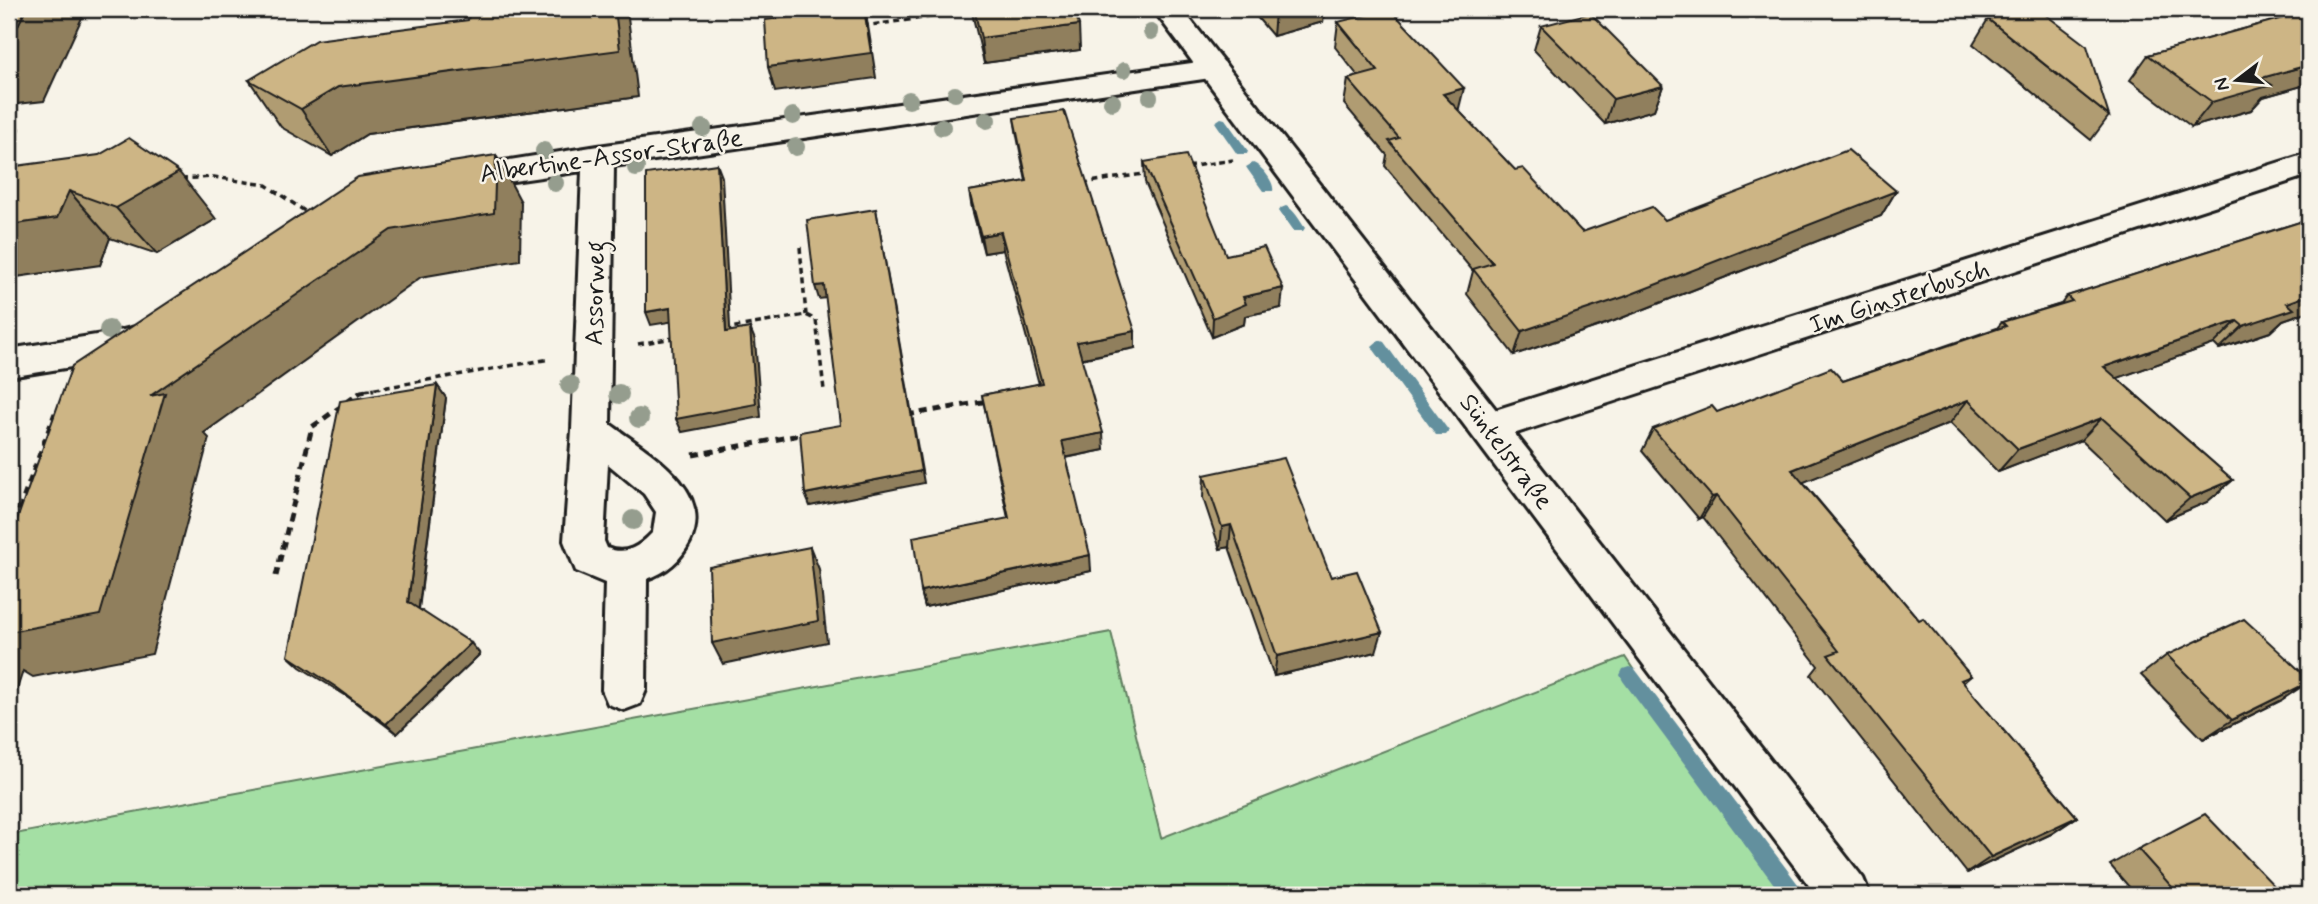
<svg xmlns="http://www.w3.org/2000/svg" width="2318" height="904" viewBox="0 0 2318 904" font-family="Mynerve,sans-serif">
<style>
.green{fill:#a4dfa4;stroke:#607e60;stroke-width:2}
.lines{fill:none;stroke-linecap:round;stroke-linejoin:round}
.stream{fill:#63909e;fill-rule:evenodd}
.minor-casing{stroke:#1c1c1c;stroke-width:6}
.tertiary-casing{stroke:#1c1c1c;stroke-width:6}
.path-far1{stroke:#1c1c1c;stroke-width:3.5;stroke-dasharray:6 4.5;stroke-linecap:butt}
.path{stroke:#1c1c1c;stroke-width:5;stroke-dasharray:8 6;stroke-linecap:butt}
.minor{fill:#f7f3e8;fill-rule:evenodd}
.tertiary{fill:#f7f3e8;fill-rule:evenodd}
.tree{fill:#959d8e}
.wall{fill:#b09c72;stroke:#1c1c1c;stroke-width:2}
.shaded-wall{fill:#907f5d;stroke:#1c1c1c;stroke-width:2}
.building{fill:#cdb585;stroke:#1c1c1c;stroke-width:2}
.labels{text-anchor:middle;stroke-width:5;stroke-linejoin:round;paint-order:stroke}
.street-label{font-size:26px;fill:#1c1c1c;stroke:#f7f3e8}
</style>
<rect width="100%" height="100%" fill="#f7f3e8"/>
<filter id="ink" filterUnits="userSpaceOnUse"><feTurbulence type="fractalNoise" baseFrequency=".0143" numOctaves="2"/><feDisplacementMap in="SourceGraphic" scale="14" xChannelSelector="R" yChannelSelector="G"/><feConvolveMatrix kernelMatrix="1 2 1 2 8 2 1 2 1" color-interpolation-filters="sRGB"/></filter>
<g filter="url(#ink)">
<path class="green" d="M1111 632 1161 838 1625 657 1784 895H9V835Z"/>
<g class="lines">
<g class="stream">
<path d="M1221 118 1225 119 1248 151 1247 154H1237L1217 125 1215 122Z"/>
<path d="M1253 163C1262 166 1275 183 1273 191H1263L1248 170 1246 167Z"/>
<path d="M1286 206C1294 209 1300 221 1305 228L1303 231H1293L1279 211 1281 208Z"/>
<path d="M1379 340 1384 342 1446 427 1449 431 1446 435H1436L1374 350 1372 346Z"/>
<path d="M1629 667 1635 669 1801 888 1804 895H1782L1623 681 1620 675 1623 669Z"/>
</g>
<g class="minor-casing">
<g id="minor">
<path d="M1213 60 1224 62 1228 69 1224 76 614 166 610 424C645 450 716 489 690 542 680 561 667 572 647 579L646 690 640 704 624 710 608 704 602 690 605 583 576 571 564 541 572 430 582 171 452 190 441 187 436 179 441 171 598 146ZM608 464 644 494 656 512 653 532C640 546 626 556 607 548L604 541Z"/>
<path d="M2309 153V175L1489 442 1476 438 1470 427 1476 416Z"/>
<path d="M148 324 161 328 166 337 161 346 115 360 9 377V349L115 332Z"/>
</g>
</g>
<g class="tertiary-casing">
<path id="tertiary" d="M1153 9H1182L1863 878 1870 895H1816Z"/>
</g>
<g class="path-far1">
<path d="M863 26 976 11"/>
<path d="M9 126 19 127 9 151"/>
<path d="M1187 167 1233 160"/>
<path d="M181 179 214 177 266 185 309 214"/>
<path d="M1083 183 1150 173"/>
<path d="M800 247 806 315"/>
<path d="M724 329 806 315 816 320 824 390"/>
<path d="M638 344 674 338"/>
<path d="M364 391 550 359"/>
</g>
<g class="path">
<path d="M907 415 988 401"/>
<path d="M693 455 805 434"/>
<path d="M9 537 55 413"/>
<path d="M276 576 312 427 361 392 374 390"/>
</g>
<use href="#minor" class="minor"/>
<use href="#tertiary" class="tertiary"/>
</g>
<g class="tree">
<circle cx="1151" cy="32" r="8"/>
<circle cx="1124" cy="70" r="8"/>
<circle cx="955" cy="94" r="8"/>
<circle cx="1150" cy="97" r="8"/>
<circle cx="909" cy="100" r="9"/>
<circle cx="1112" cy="102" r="9"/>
<circle cx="793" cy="116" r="9"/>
<circle cx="987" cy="120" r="9"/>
<circle cx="942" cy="127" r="9"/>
<circle cx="703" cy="128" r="9"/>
<circle cx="796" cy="147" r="9"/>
<circle cx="544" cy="151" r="9"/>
<circle cx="636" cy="168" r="9"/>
<circle cx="555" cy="183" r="9"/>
<circle cx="109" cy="330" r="10"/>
<circle cx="570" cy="385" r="10"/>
<circle cx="619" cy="394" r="10"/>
<circle cx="639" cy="418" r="10"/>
<circle cx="633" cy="520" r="10"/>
</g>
<g class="wall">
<path d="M971 9H1074L1080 50 984 63Z"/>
<path d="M1250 9H1325L1323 22 1273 36Z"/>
<path d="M2309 11V84L2263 97 2251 110 2192 127 2130 80 2148 55Z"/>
<path d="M1988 19 2109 116 2091 140 1973 44Z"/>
<path d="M1338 22 1458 110 1515 170 1582 232 1665 220 1896 191 1881 216 1614 321 1514 355 1467 294 1473 271 1385 166 1387 155 1344 104 1348 79 1358 76 1335 47Z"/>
<path d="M1541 26 1663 86 1654 110 1605 124 1534 50Z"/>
<path d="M249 80 638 97 367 134 332 156 281 127Z"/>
<path d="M1014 118 1135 348 1081 359 1104 450 1066 458 1091 571 925 607 921 591 1008 518 982 395 1039 384 1003 250 984 253 972 209 969 191 1026 181 1017 136Z"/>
<path d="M1144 162 1226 255 1281 308 1245 316 1244 324 1212 337 1145 182Z"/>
<path d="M9 167 216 219 157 254 110 238 100 265Z"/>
<path d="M2309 219V311L2283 320 2270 332 2219 349 2214 344 2117 378 2233 480 2207 502 2165 520 2081 440 1998 472 1950 423 1803 482 1919 620 1971 676 1963 683 2077 817 2051 834 1967 873 1811 675 1818 666 1703 517 1699 519 1642 451 1653 429 1843 381 1997 328 2002 322 2061 304 2067 296Z"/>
<path d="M437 385 446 398 419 609 480 654 397 734 348 697 300 667 288 656Z"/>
<path d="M1204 475 1331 577 1376 652 1274 676 1229 547 1220 549 1203 498Z"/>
<path d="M2167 655 2280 701 2203 739 2141 675Z"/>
<path d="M2138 849 2283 895H2136L2110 865Z"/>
</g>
<g class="shaded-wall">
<path d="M26 9H86L44 101 17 104 9 120V43Z"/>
<path d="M615 9H627L638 97 367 134 332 156 301 109 338 87Z"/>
<path d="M865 9 869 32 876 78 775 92 768 67Z"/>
<path d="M1286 9H1325L1323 22 1273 36 1275 12Z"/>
<path d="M1079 25 1080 50 984 63 981 38Z"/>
<path d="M2309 65V84L2263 97 2251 110 2192 127 2212 102 2261 78Z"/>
<path d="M1663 86 1654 110 1605 124 1613 99Z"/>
<path d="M1464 88 1458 112 1443 94Z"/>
<path d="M496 155 521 202 520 260 421 277 204 433 209 438 152 654 33 677 23 671 9 713V632L150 396Z"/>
<path d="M717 164 722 177 731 345 726 332Z"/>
<path d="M179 172 216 219 157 254 116 208Z"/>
<path d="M69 191 110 238 100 265 9 278V225Z"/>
<path d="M1896 191 1881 216 1614 321 1514 355 1522 331Z"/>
<path d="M876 209 924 483 810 506 805 494 921 471Z"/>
<path d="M1001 232 1003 250 984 253 981 236Z"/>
<path d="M824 285 828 298 819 299 815 286Z"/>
<path d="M1283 288 1281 308 1245 316 1244 324 1212 337 1213 318 1243 297Z"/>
<path d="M2309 295V311L2283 320 2270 332 2219 349 2243 326 2287 303Z"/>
<path d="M670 308 675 321 651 325 646 312Z"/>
<path d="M2237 321 2214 344 2084 390 2104 367Z"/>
<path d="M750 328 755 340 761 417 682 432 676 419Z"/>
<path d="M1135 331V348L1078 359 1077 342Z"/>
<path d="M437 385 446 398 418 613 408 602Z"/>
<path d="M1968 400 1950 423 1777 493 1792 470Z"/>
<path d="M2102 418 2081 440 1998 472 2018 449Z"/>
<path d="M1103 433 1104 450 1064 458 1062 441Z"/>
<path d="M2233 480 2207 502 2165 520 2190 498Z"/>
<path d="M1716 496 1703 517 1699 519 1712 497Z"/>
<path d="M1231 525 1229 547 1220 549 1222 527Z"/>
<path d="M810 547 819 569 827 642 723 664 712 643Z"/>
<path d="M1090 555 1091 571 925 607 921 591Z"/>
<path d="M1382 632 1376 652 1274 676 1277 656Z"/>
<path d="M471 643 480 654 397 734 386 724Z"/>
<path d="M2309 682 2280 701 2203 739 2232 720Z"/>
<path d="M2077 817 2051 834 1967 873 1991 857Z"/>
</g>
<g class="building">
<path d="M9 9H26L9 43Z"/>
<path d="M470 9H615L620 50 338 87 301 109 249 80 316 40 468 20Z"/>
<path d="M857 9H864L871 53 768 67 765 20Z"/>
<path d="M974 9H1074L1079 25 981 38Z"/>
<path d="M1273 9H1286L1275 12Z"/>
<path d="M1390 9 1464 88 1443 94 1515 170 1523 168 1582 232 1652 207 1665 220 1848 150 1896 191 1624 297 1522 331 1473 269 1493 263 1389 141 1399 138 1348 79 1378 71 1338 22Z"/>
<path d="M2031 9H2038L2087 46 2109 116 1988 19Z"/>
<path d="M2309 11V65L2261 78 2272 85 2212 102 2148 55Z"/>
<path d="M1590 13 1663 86 1613 99 1541 26Z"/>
<path d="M1064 111 1135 331 1077 342 1103 433 1062 441 1090 555 921 591 913 537 1009 518 982 395 1042 383 1001 232 981 236 969 191 1027 181 1014 118Z"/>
<path d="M129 138 179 172 116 208 69 191 57 218 9 225V167L99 155Z"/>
<path d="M496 155 494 213 391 230 150 396 165 393 100 615 9 632V542L72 366 358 177Z"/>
<path d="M1186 155 1226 255 1264 247 1283 288 1243 297 1246 304 1213 318 1144 162Z"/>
<path d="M717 164 726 332 750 328 756 404 676 419 670 308 646 312V174Z"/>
<path d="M876 209 921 471 805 494 800 432 841 425 824 285 815 286 807 220Z"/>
<path d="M2309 219V295L2287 303 2294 309 2243 326 2237 321 2104 367 2233 480 2190 498 2102 418 2018 449 1968 400 1792 470 1919 620 1923 618 1971 676 1961 680 2077 817 1991 857 1828 655 1839 651 1716 496 1712 497 1653 429 1712 406 1717 412 1831 368 1843 381 2006 326 2002 322 2072 301 2067 296Z"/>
<path d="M437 385 408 602 471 643 386 724 336 687 288 656 340 401Z"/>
<path d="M1284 458 1331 577 1357 571 1382 632 1277 656 1231 525 1222 527 1204 475Z"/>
<path d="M810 547 818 621 712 643 709 567Z"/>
<path d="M2244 619 2309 679V682L2232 720 2167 655Z"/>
<path d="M2205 814 2283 895H2179L2138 849Z"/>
</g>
</g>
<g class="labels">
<g class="street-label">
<text transform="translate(611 155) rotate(-8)" y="9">Albertine-Assor-Straße</text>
<text transform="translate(594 293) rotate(-89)" y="9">Assorweg</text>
<text transform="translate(1899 296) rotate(-18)" y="9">Im Ginsterbusch</text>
<text transform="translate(1507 451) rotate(53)" y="9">Süntelstraße</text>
</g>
</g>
<rect width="2318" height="904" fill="none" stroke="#f7f3e8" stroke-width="35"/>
<rect x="18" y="18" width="2283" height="869" fill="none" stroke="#1c1c1c" stroke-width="2.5" filter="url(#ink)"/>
<g transform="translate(2237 80) rotate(254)" stroke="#f7f3e8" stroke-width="5" paint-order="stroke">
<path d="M0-5L12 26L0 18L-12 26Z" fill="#1c1c1c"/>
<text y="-10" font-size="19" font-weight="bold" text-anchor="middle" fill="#1c1c1c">N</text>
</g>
</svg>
